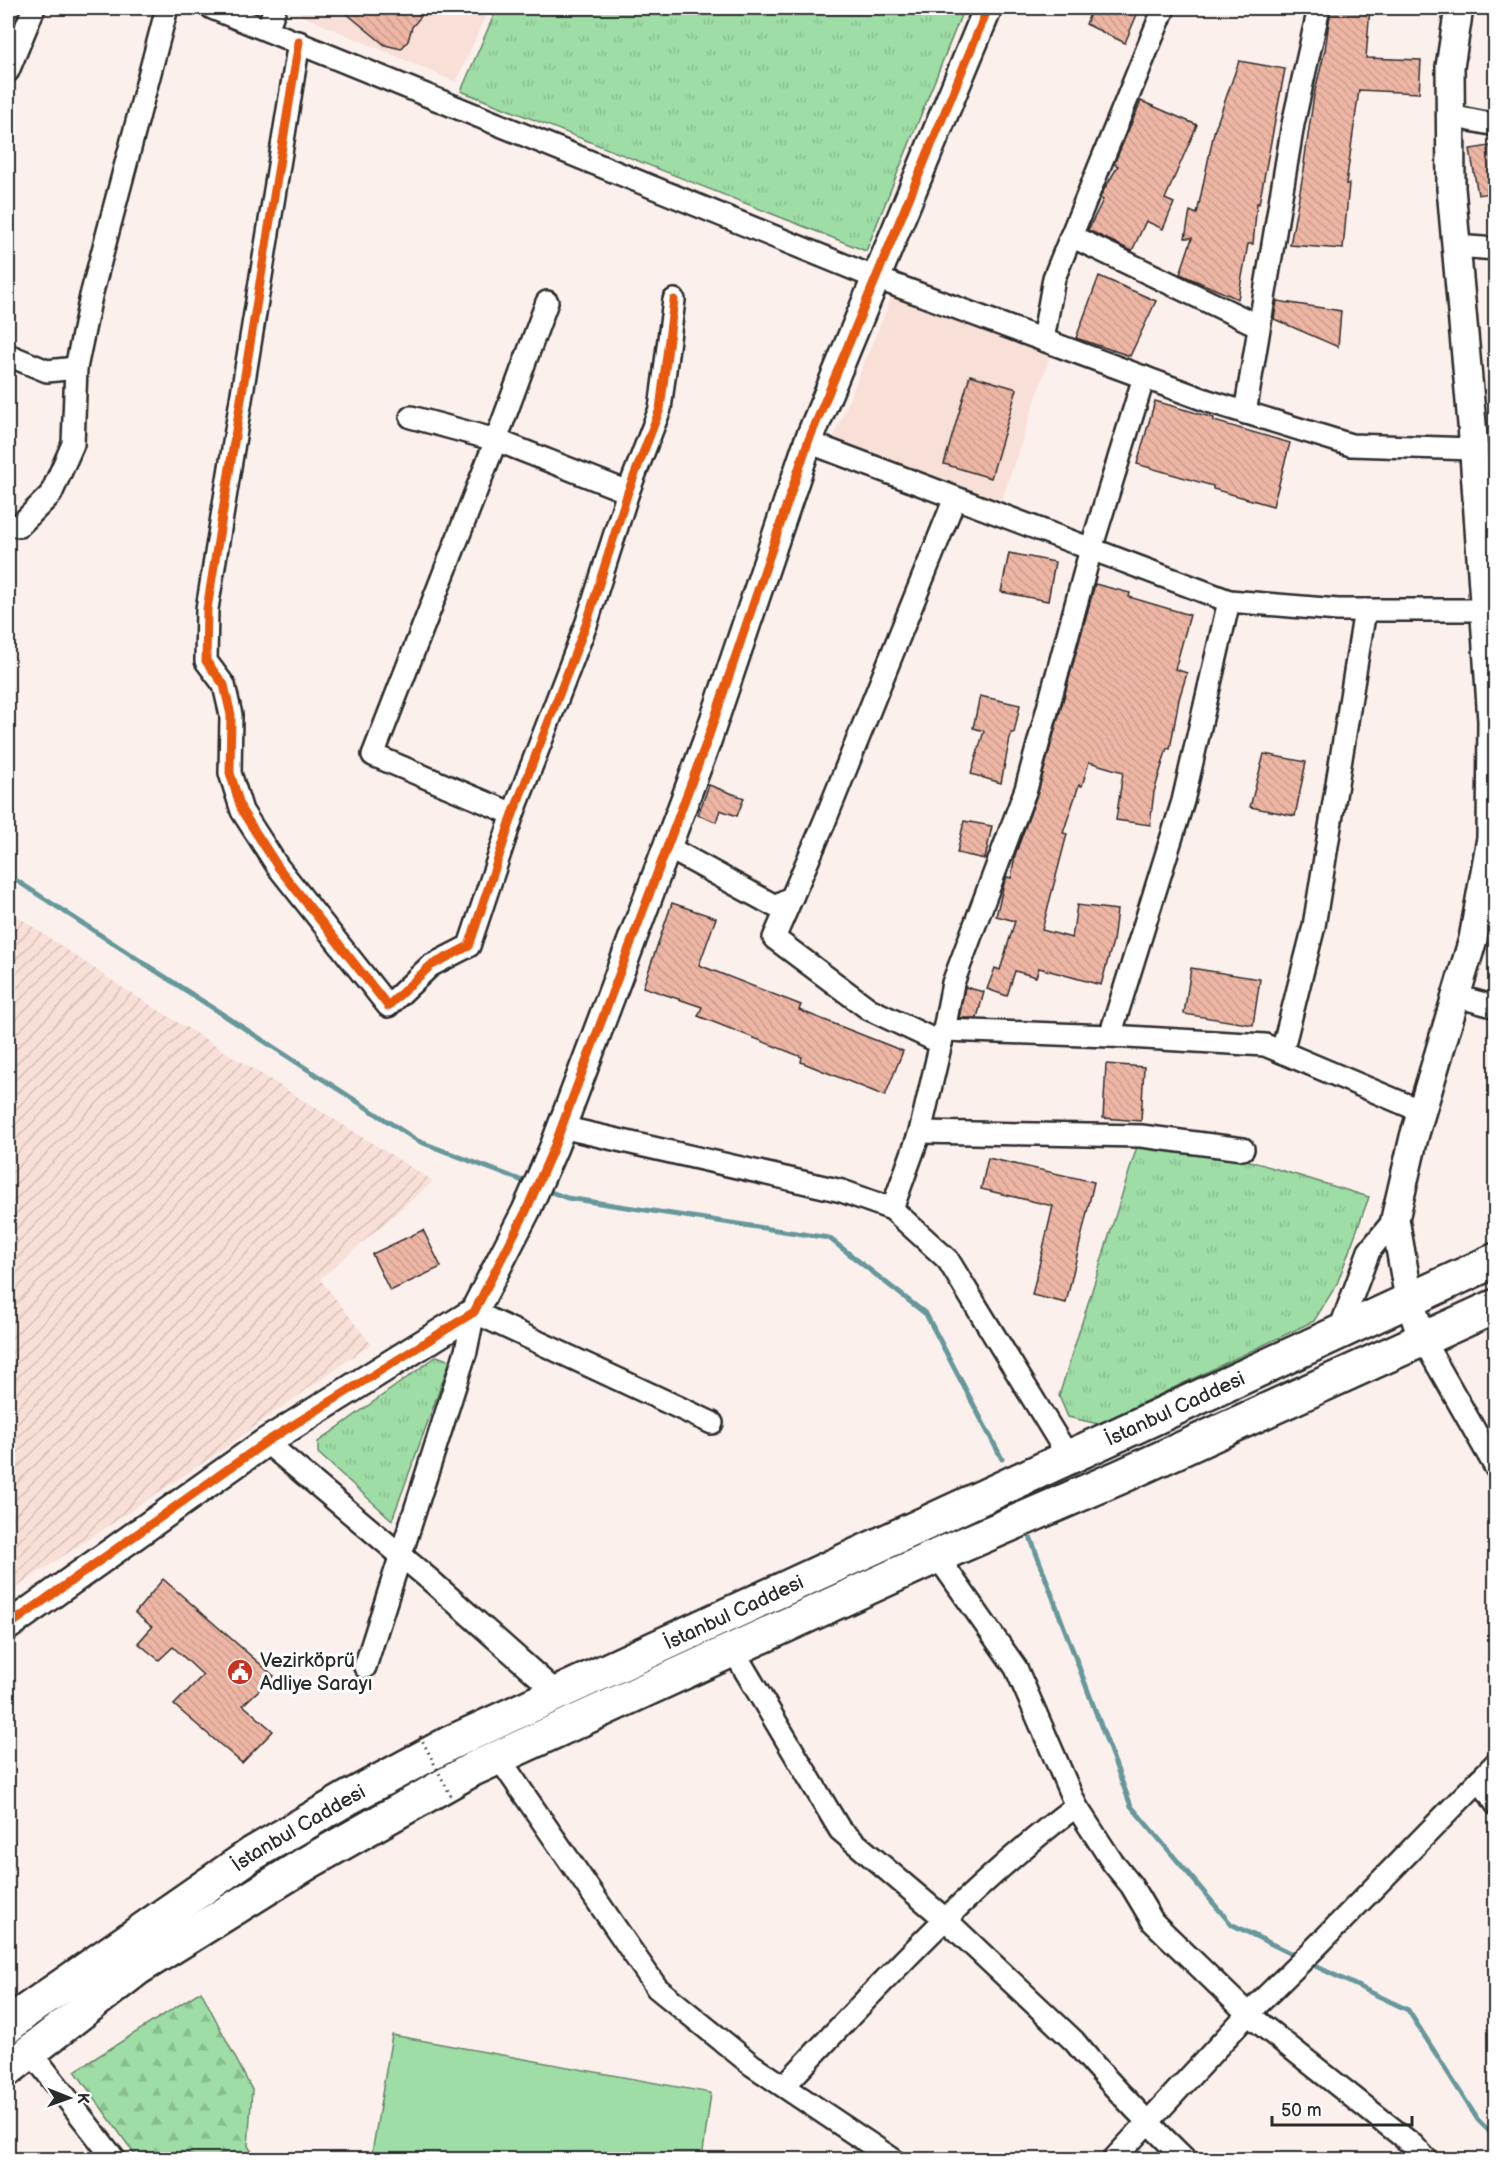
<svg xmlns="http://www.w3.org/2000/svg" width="1503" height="2167" viewBox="0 0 1503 2167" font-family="'Balsamiq Sans',sans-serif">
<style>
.built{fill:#f8dfd7}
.industrial{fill:url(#industrial-furrows)}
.grass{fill:#9edda5;stroke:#648468;stroke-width:1.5}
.forest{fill:url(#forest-firs);stroke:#648468;stroke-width:1.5}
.park{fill:url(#park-tufts);stroke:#648468;stroke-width:1.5}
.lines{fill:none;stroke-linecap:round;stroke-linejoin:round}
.stream{stroke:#66989b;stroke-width:5}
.building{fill:url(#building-back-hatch);stroke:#2b2b2b;stroke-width:1.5}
.minor-casing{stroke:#2b2b2b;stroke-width:26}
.tertiary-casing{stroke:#2b2b2b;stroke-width:32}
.primary-casing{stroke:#2b2b2b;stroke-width:38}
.minor{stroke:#fff;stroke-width:21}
.tertiary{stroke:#fff;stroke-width:27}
.primary{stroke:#fff;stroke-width:33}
.path-bridge{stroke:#2b2b2b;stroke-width:3;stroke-dasharray:1.5 4.5;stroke-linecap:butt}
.cycleway-casing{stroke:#fff;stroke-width:13}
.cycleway{stroke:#e8590c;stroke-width:9}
.labels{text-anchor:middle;stroke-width:6;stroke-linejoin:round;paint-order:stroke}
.street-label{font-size:20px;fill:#2b2b2b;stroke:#fff}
.poi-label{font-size:20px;fill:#2b2b2b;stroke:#fff;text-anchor:start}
</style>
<defs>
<pattern id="industrial-furrows" width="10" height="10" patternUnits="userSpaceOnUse" patternTransform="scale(1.5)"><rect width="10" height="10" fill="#f8dfd7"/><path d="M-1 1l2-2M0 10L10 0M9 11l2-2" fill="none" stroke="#d5c0b9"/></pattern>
<pattern id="forest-firs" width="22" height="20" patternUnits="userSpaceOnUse" patternTransform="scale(1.5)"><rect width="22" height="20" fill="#9edda5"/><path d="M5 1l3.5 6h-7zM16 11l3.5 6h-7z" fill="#88be8e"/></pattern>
<pattern id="park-tufts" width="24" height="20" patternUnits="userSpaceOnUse" patternTransform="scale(1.5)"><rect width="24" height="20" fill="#9edda5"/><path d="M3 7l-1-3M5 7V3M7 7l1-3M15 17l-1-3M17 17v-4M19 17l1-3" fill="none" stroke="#88be8e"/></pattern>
<pattern id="building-back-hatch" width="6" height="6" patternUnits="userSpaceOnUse" patternTransform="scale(1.5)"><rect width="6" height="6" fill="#eeb6a5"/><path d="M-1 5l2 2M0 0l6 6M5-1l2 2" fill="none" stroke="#cc9d8e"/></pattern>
</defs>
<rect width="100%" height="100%" fill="#fcf0ed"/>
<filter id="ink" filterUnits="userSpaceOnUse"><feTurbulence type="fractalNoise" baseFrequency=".0167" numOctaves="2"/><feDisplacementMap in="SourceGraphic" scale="12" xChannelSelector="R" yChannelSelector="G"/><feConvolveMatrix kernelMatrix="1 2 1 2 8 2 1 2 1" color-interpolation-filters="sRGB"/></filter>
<g filter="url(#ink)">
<g class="built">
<path d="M302 8H489L456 82 300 15Z"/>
<path d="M892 296 1051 353 1002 500 833 439Z"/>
</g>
<path class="industrial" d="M8 910 123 988 433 1181 320 1279 371 1344 219 1452 8 1593Z"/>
<path class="grass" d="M392 2035 711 2093 702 2159H371Z"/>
<path class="forest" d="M201 1991 252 2090 248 2146 257 2159H138L75 2071Z"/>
<g class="park">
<path d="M497 8H964L866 251 461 91Z"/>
<path d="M1139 1140 1227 1154 1369 1197 1337 1284 1314 1321 1098 1424 1068 1417 1059 1396Z"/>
<path d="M437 1356 450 1361 392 1520 318 1453V1442Z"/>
</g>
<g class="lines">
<g class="stream">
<path d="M8 875 418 1141 528 1183"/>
<path d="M543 1189 567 1198 829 1238 926 1314 1002 1459"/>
<path d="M1031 1539 1131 1806 1231 1924 1298 1957"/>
<path d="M1309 1963 1408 2010 1478 2120 1496 2138"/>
</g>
</g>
<g class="building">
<path d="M340 8H408L407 11 422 15 412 27 408 41 401 49 385 45Z"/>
<path d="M1092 8H1128L1138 12 1125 43 1086 24Z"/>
<path d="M1331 8H1370L1366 58 1421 60 1419 93 1359 90 1346 184H1349L1343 249 1290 245 1305 164 1304 163 1314 95 1325 50Z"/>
<path d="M1239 61 1285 69 1259 204 1257 203 1253 244H1248L1238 299 1180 274 1192 238H1185L1190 211 1197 214 1214 132Z"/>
<path d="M1141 101 1197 125 1165 199 1174 203 1163 229 1146 221 1132 251 1088 230 1103 200 1100 198 1102 193 1118 166 1114 164Z"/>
<path d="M1496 145V192L1478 195 1470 149Z"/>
<path d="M1099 276 1156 301 1130 356 1076 338Z"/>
<path d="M1277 301 1341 311 1338 347 1274 319Z"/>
<path d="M970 375 1017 389 991 478 944 464Z"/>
<path d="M1155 401 1214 418V421L1290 443 1273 506 1213 489V486L1137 464Z"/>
<path d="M1009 553 1055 562 1048 601 1001 592Z"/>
<path d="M1095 584 1130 593 1129 597 1190 615 1175 669 1187 673 1179 699 1170 749 1167 748 1154 792 1150 825 1116 820 1123 772 1089 762 1082 786 1079 785 1063 833 1067 834 1042 930 1072 938 1077 905 1117 910 1113 941 1101 985 1039 968 1036 977 1015 971 1007 996 987 989 995 968 1000 970 1015 921 996 916 1004 884 1007 877 1011 878 1015 855 1038 792Z"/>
<path d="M980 696 1020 705 1014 733H1011L1001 783 971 774 984 731 973 728Z"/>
<path d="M1264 754 1306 762 1295 816 1250 807Z"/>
<path d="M709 785 744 798 737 816 720 810 716 822 698 815Z"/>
<path d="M964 821 992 826 985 859 957 853Z"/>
<path d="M672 903 716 918 699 965 801 1005 799 1010 903 1051 885 1096 801 1062 802 1057 698 1016 702 1007 643 987Z"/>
<path d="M1191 968 1260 979 1253 1025 1184 1014Z"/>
<path d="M965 987 984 992 977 1018H959Z"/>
<path d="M1106 1064 1144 1067 1141 1121 1103 1118Z"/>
<path d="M988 1158 1094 1182 1066 1303 1032 1295 1053 1206 981 1189Z"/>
<path d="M423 1230 441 1267 390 1291 372 1254Z"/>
<path d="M163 1579 274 1676 243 1705 273 1731 242 1763 174 1705 203 1675 173 1647 159 1660 138 1643 152 1627 135 1613Z"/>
</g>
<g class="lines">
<g class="minor-casing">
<g id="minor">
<path d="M212 8 876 278 1208 401 1351 445 1473 449"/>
<path d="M267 30 275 8"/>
<path d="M299 42 207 609 206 661 224 685 231 715 230 773 242 811 278 867 388 1006 430 966 469 946 513 814 587 622 628 492 660 409 674 300"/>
<path d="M8 71 34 8"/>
<path d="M1450 116 1496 125"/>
<path d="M1071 236 1259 326"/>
<path d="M1456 246 1496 249"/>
<path d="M1043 340 1054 278 1164 8"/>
<path d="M8 355 47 371 76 368"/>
<path d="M1245 413 1293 124 1319 8"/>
<path d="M411 417 496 440 628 492"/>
<path d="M808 442 1229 601 1338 610H1496"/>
<path d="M8 524 19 526 51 494 73 444 76 368 91 296 167 8"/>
<path d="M513 814 373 755 496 440 547 302"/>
<path d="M667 847 775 906 792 897 824 823 955 498"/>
<path d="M792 897 774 938 869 1009 941 1043"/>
<path d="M1456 996 1496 1007"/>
<path d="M944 1030 1110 1036 1265 1045 1421 1111"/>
<path d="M1110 1036 1183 801 1229 601"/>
<path d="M1282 1052 1314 926 1365 610"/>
<path d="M561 1127 842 1191 892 1209 948 1260 1068 1456"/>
<path d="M920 1132 1141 1136 1243 1149"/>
<path d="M892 1209 920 1132 944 1030 953 983 1026 789 1091 549 1144 377"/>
<path d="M1339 1332 1369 1251 1395 1219"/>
<path d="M1422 1338 1496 1468"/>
<path d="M266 1442 429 1579 557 1693"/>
<path d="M733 1650 840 1830 945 1919 1074 2041C1108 2083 1147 2122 1186 2160"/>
<path d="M365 1667 466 1351 474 1312 712 1423"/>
<path d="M499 1758 657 1988 752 2065 894 2160"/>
<path d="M1480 1779 1496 1804"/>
<path d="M1076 1806 1113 1863 1131 1885 1153 1922 1248 2014 1113 2160"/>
<path d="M30 2051 115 2160"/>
<path d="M784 2086C877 1988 968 1887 1076 1806L1016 1668 937 1556"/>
<path d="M1427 2160 1413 2145 1248 2014 1316 1947 1496 1763"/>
</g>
</g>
<g class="tertiary-casing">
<g id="tertiary">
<path d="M1422 1338 1409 1299 1395 1219 1414 1137 1473 939 1491 838 1492 721 1472 424 1451 188 1450 67 1459 8"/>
<path d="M8 1626 266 1442 474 1312 526 1211 554 1147 707 741 808 442 988 8"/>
</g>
</g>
<g class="primary-casing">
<g id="primary">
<path id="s1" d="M8 2026 26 2011 252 1854 348 1798 450 1743 1496 1260"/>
<path d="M8 2069 138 1968 307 1863 473 1769 937 1556 1120 1477 1496 1306"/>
</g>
</g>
<use href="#minor" class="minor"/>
<use href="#tertiary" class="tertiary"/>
<use href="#primary" class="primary"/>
<path class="path-bridge" d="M420 1736 455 1804"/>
<g class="cycleway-casing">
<g id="cycleway">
<path d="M299 42 207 609 206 661 224 685 231 715 230 773 242 811 278 867 388 1006 430 966 469 946 513 814 587 622 628 492 660 409 674 300"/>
<path d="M8 1626 266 1442 474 1312 526 1211 554 1147 707 741 808 442 988 8"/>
</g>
</g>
<use href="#cycleway" class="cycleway"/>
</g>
</g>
<defs>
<g id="civic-disc" transform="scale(1.35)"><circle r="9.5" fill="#c8321e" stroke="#fff"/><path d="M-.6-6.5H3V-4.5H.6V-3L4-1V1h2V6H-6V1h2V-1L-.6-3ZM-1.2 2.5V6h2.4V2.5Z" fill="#fff"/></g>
</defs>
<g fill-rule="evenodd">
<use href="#civic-disc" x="240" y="1672"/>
</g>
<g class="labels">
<g class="street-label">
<text dy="7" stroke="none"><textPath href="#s1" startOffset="1324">İstanbul Caddesi</textPath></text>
<text dy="7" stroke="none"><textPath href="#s1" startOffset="838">İstanbul Caddesi</textPath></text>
<text dy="7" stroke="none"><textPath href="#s1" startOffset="352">İstanbul Caddesi</textPath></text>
</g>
<g class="poi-label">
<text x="260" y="1667">Vezirköprü<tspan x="260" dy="23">Adliye Sarayı</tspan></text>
</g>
</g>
<rect width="1503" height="2167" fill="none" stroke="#fff" stroke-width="30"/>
<rect x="15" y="15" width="1473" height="2137" fill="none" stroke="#2b2b2b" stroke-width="2" filter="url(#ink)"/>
<g transform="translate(69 2098) rotate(91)" stroke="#ffffff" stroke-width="4.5" paint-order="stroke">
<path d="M0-4.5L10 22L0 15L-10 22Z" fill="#2b2b2b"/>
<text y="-9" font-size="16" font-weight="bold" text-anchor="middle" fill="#2b2b2b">K</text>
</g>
<path d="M1272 2116v9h140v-9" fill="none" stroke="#2b2b2b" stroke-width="3"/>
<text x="1281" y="2116" font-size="18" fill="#2b2b2b" stroke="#ffffff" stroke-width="4.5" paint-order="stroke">50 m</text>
</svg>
